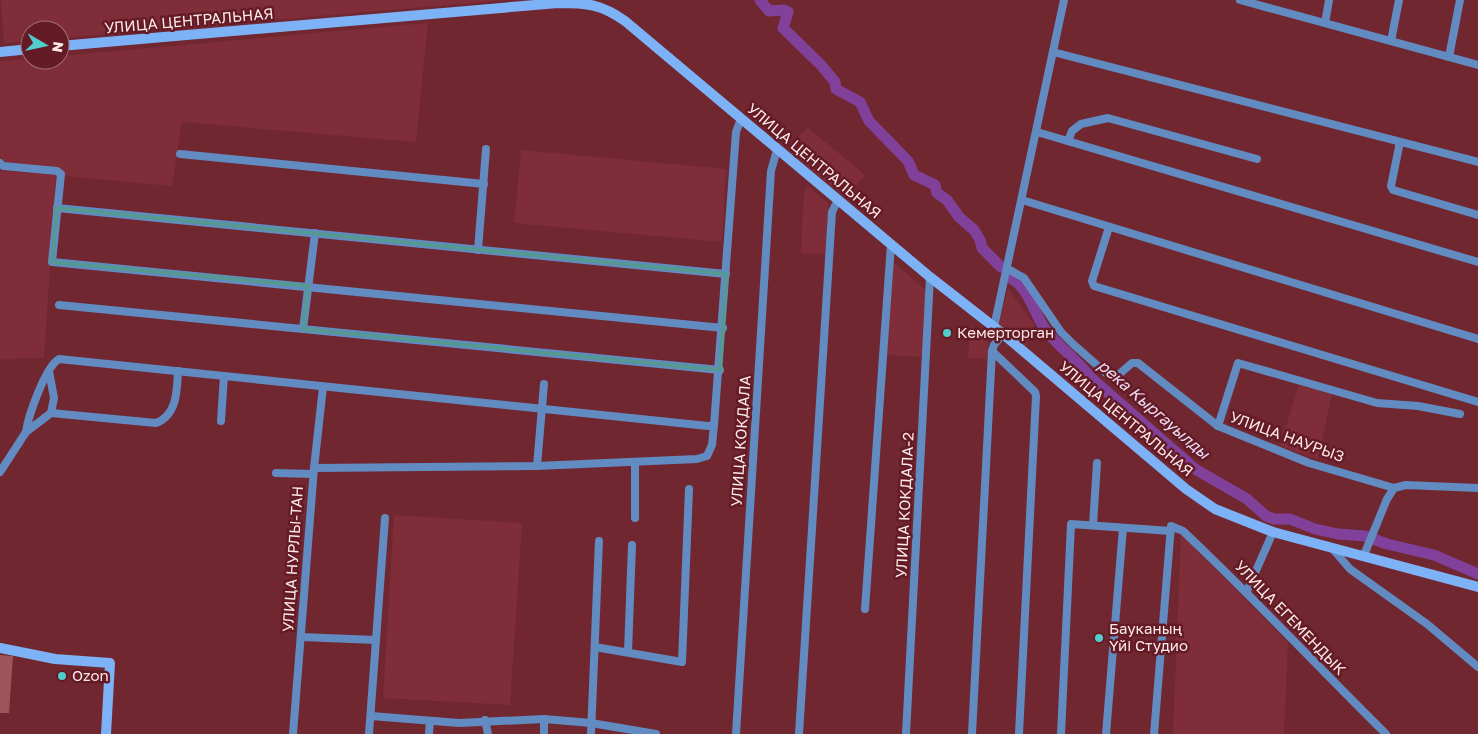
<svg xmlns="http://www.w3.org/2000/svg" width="1478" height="734" viewBox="0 0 1478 734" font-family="'Golos Text',sans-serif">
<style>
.built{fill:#7f2e39}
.green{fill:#9d545a}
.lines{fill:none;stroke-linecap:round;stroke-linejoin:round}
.river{stroke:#81419a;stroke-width:11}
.street{stroke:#628bc1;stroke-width:8}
.secondary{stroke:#7eb2f6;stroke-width:10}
.marked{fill:none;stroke:#569893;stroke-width:4;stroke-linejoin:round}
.poi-dot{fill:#52cdcd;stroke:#641b26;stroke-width:2}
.labels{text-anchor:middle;stroke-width:5;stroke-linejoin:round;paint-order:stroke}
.street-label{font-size:15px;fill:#fce9e9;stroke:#641b26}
.poi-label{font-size:15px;fill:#fce9e9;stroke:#641b26;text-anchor:start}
.water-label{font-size:16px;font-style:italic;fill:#edddf4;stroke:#641b26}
</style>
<rect width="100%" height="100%" fill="#702730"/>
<g class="built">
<path d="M1 0H507L60 38V30H30V41L4 43Z"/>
<path d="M428 23 416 142 182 122 172 186 64 176 60 168 5 163 0 156V61L30 59 60 60V56Z"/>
<path d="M807 127 865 175 846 198 788 150Z"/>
<path d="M521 150 726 169 722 242 514 223Z"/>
<path d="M0 171 56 175 44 358 0 359Z"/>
<path d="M808 186 829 204 825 254 801 253 804 190Z"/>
<path d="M893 262 926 290 922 357 887 355Z"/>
<path d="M1008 289 1035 325 1026 346 998 325Z"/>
<path d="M970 325 988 342 987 359 968 358Z"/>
<path d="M1299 384 1332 394 1318 459 1280 446Z"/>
<path d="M394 515 522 523 510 705 383 698Z"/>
<path d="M1181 534 1288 643 1284 734H1173Z"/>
</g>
<path class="green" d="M0 655 13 656 9 713H0Z"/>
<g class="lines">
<g class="river">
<path d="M760 0 769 11 784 10 788 12 783 28 821 65 835 82 836 89 860 102 869 121 908 161 914 175 935 185 937 193 947 200 959 217 974 230 980 240 982 248 1001 267"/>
<path d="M1010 278C1028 286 1034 313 1045 329 1058 347 1077 359 1090 377L1195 469 1247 499 1266 516 1274 519H1290L1315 529 1338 534 1365 536 1387 544 1434 555 1478 574"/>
</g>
<g class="street">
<path d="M1240 0 1478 65"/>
<path d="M1325 23 1329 0"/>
<path d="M1391 41 1399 0"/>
<path d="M1053 52 1478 162"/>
<path d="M1449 57 1460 0"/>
<path d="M1037 132 1478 262"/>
<path d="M1068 141 1072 131 1081 124 1108 118 1257 159"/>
<path d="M1400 142 1391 186 1393 190 1478 215"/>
<path d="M180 154 484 184"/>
<path d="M0 163 3 166 57 171 61 174 52 262 723 328"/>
<path d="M1022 200 1478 339"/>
<path d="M57 208 726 274"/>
<path d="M1109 227 1092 281 1094 286 1478 402"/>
<path d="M478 250 486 149"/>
<path d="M1008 269 1024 278 1061 332 1073 344 1107 374 1117 376 1132 363H1138L1218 426 1309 463 1394 488 1406 485 1478 488"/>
<path d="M59 305 720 370"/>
<path d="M994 327 1064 0"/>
<path d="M303 329 315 233"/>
<path d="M992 351 1035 392 1036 396 1019 734"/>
<path d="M51 413 156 423C177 415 177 391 178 371"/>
<path d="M221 421 224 376"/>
<path d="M1218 426 1238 363 1377 403 1418 406 1460 414"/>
<path d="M26 432C28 417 45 367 59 359L708 426 714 425 736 132 741 119"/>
<path d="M635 462V518"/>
<path d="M537 466 544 384"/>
<path d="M314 468 537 466 697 459 707 456 712 445 714 425"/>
<path d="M0 472 26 432 51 413 54 398 49 371"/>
<path d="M276 473 313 474"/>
<path d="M1093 525 1097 463"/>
<path d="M1331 547 1350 569 1427 624 1478 667"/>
<path d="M1364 555 1387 499 1394 488"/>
<path d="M1247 591 1273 532"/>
<path d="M865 609 891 244"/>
<path d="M301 637 376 640"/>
<path d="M595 647 682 662 689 489"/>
<path d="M628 652 632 545"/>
<path d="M371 716 459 723 544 719 591 723 656 734"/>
<path d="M485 720 488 734"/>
<path d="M293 734 314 468 323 387"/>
<path d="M369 734 385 518"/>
<path d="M429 734 430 721"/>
<path d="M544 734V719"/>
<path d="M591 734 599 541"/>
<path d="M736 734 771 171 777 150"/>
<path d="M799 734 832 212 838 200"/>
<path d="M906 734 930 277"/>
<path d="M972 734 992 351 994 345 1003 334"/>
<path d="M1061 734 1071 524 1171 531"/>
<path d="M1106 734 1123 528"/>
<path d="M1154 734 1171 526 1183 531C1253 597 1318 667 1386 734"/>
</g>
<g class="secondary">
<path d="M60 46 558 3C587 3 601 4 625 21L930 277 1003 334 1186 489 1215 509 1273 532 1478 587"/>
<path d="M0 52 30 49"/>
<path d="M0 648 55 659 110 663 106 734"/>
</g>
</g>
<path class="marked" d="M57 208 726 274 720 370 303 329 308 286 52 262Z"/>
<g class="poi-dot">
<circle cx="947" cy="333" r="5"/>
<circle cx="1099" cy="638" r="5"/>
<circle cx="62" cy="676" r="5"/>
</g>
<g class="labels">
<g class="street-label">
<text transform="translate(189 21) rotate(-5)" y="5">УЛИЦА ЦЕНТРАЛЬНАЯ</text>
<text transform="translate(814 161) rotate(40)" y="5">УЛИЦА ЦЕНТРАЛЬНАЯ</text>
<text transform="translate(1126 419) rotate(40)" y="5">УЛИЦА ЦЕНТРАЛЬНАЯ</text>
<text transform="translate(1287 437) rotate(20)" y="5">УЛИЦА НАУРЫЗ</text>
<text transform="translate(741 441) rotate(-86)" y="5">УЛИЦА КОКДАЛА</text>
<text transform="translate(905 505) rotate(-87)" y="5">УЛИЦА КОКДАЛА-2</text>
<text transform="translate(293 559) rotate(-86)" y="5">УЛИЦА НУРЛЫ-ТАН</text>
<text transform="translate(1290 618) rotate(46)" y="5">УЛИЦА ЕГЕМЕНДЫК</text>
</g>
<g class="poi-label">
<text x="957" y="338">Кемерторган</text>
<text x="1109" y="634">Бауканың<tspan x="1109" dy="17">Үйі Студио</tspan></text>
<text x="72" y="681">Ozon</text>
</g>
<g class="water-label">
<text transform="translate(1154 409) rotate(41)" y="6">река Кыргауылды</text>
</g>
</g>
<g transform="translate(45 45) rotate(99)"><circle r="24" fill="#641b26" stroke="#a16d74"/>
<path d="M0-4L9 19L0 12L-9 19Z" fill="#52cdcd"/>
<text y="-8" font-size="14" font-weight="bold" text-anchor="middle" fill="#fce9e9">N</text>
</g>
</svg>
